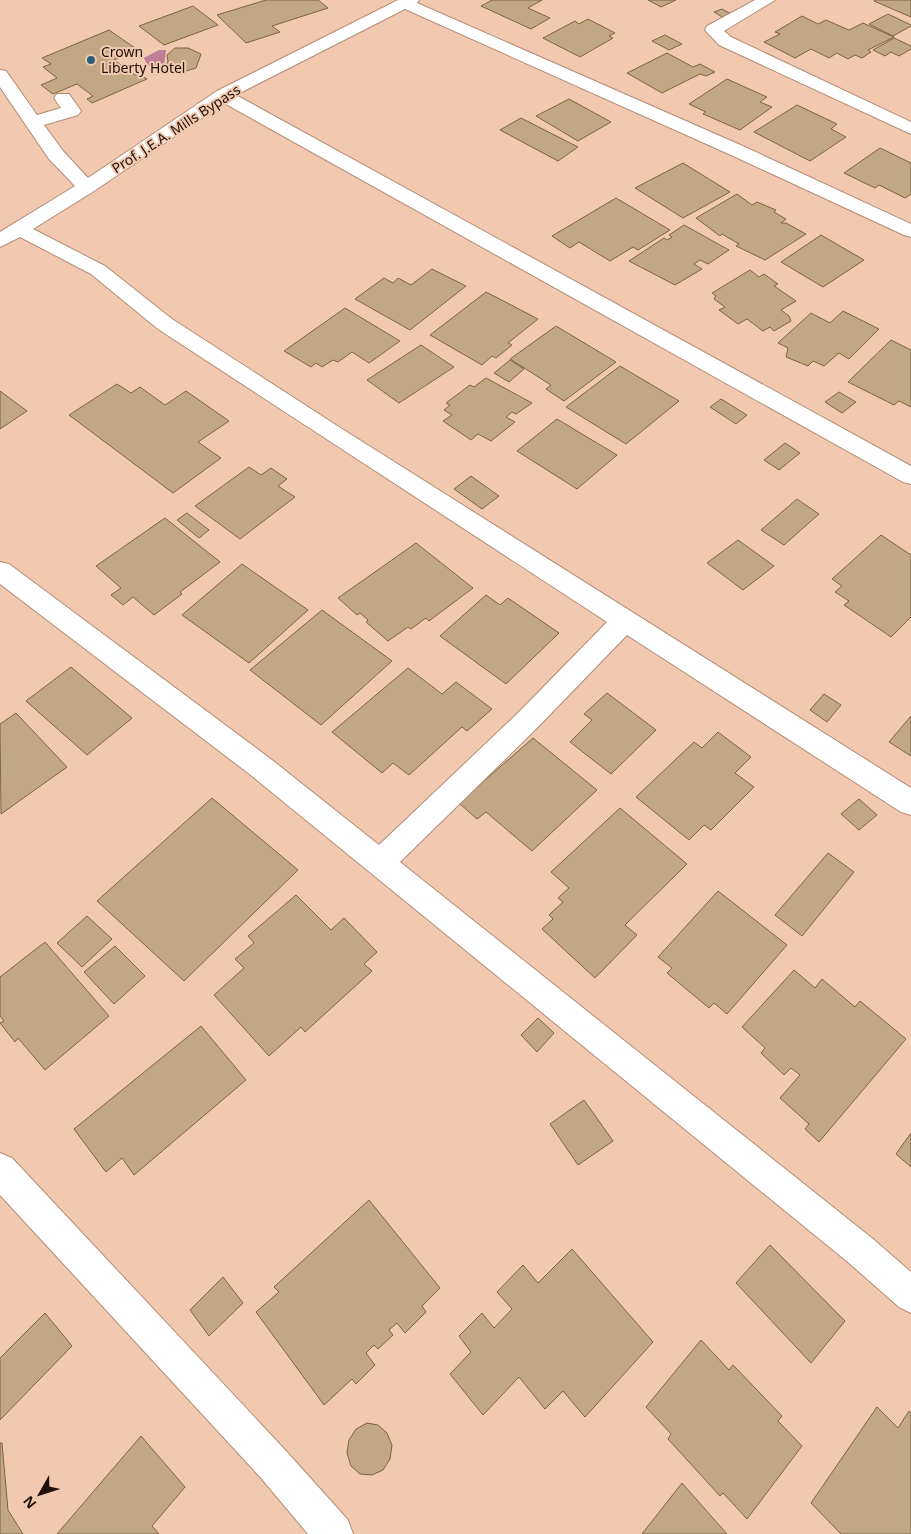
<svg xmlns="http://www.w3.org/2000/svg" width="911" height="1534" viewBox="0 0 911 1534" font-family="'Noto Sans',sans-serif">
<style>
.water{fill:#bf7d98}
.building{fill:#c2a784;stroke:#7c6443}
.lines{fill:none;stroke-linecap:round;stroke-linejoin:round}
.minor-casing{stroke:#b28c75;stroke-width:2}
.minor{fill:#fff;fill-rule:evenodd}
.poi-dot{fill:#2a607b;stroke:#f1c9b0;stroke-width:2}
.labels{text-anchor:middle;stroke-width:4;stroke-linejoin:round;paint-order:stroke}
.far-poi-label{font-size:14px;fill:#1f1109;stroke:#f1c9b0;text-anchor:start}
.far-street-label{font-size:14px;fill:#1f1109;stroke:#f1c9b0}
</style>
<rect width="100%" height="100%" fill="#f1c9b0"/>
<path class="water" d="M159 50H166L164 66C156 71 147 67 144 58Z"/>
<g class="building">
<path d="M266 0H318L328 8 272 26 280 32 246 43 217 15Z"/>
<path d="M492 0H542L528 8 550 18 531 29 481 6Z"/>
<path d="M648 0H676L661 7Z"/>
<path d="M911 0V17L874 1 875 0Z"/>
<path d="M193 6 218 25 164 45 139 26Z"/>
<path d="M722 9 737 17 729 21 714 12Z"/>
<path d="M888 14 911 25V26L893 36 869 24Z"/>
<path d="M802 16 818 24 826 20 849 30 863 23 894 37 868 50 871 52 862 58 855 55 848 59 837 53 829 58 811 49 795 58 764 42 780 34 775 32Z"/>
<path d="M588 19 615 33 609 36 613 38 580 57 543 38 575 21 579 24Z"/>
<path d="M109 30 138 50 114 60 135 75 139 74 147 79 92 103 87 99 93 96 77 84 53 94 41 85 57 78 43 67 51 64 42 58Z"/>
<path d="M665 35 682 44 669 50 652 41Z"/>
<path d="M894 38 911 46V49L899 56 891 52 885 56 873 50Z"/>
<path d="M175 48H188L201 54 196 68 180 73 165 65 168 62 167 55Z"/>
<path d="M667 53 693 67 700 64 715 72 706 76 700 74 662 93 627 73Z"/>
<path d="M727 79 767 97 760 102 772 107 740 130 703 114 706 112 689 104Z"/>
<path d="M569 99 611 122 578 141 536 116Z"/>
<path d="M797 105 837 124 831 129 846 137 810 161 754 132Z"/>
<path d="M521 118 578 147 558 161 500 130Z"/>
<path d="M880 148 911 163V194L905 198 879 185 875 188 844 173Z"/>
<path d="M683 163 730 192 683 218 635 188Z"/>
<path d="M737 194 752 205 757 202 776 210 774 212 786 219 781 223H786L806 234 765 260 736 246 739 244 722 234 720 236 696 218Z"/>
<path d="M616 198 670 230 638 250 633 247 610 261 579 242 570 248 552 236Z"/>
<path d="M684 225 729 250 708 264 700 260 694 264 702 269 675 285 629 261 664 238 667 240 672 237 669 235Z"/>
<path d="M821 235 864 260 823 287 781 262Z"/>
<path d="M432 269 466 286 410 330 355 299 384 278 393 283 398 278 411 285Z"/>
<path d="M750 270 759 277 764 274 778 284 774 286 796 301 781 310 789 316 791 321 774 331 770 327 763 331 747 319 738 324 719 310 725 307 714 299 716 296 712 293Z"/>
<path d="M486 292 538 319 508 343 512 345 496 358 492 356 482 365 430 335Z"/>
<path d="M345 308 400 341 369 363 352 352 338 362 333 360 322 367 316 363 311 367 284 351Z"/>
<path d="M843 311 879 329 849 359 839 353 824 366 813 361 808 366 786 357 788 348 778 343 811 313 830 323Z"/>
<path d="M556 326 616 362 564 401 546 389 551 385 510 359Z"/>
<path d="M891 340 911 350V407L899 401 894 405 848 382Z"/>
<path d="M421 345 454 367 399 403 367 380Z"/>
<path d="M510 360 524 369 509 382 494 373Z"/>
<path d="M620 366 679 401 626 444 566 407Z"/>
<path d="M486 378 532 403 516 414 512 412 506 417 515 422 491 441 478 434 471 440 443 421 452 415 444 410 450 405 446 403 470 385 474 387Z"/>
<path d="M117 384 131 393 140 387 165 405 186 391 229 421 198 442 221 458 173 493 69 415Z"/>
<path d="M0 391 27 411 0 429Z"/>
<path d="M839 392 856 402 842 413 825 402Z"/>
<path d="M721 399 747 415 736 424 710 407Z"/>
<path d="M557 419 617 455 577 489 517 451Z"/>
<path d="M785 443 800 453 779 470 764 460Z"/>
<path d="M249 467 261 475 271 468 287 479 278 486 295 497 240 539 195 506Z"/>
<path d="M471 476 499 496 482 509 454 489Z"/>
<path d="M797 499 819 514 784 545 761 530Z"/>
<path d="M187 513 209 530 199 538 177 520Z"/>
<path d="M165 518 220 562 180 592 182 594 154 615 133 597 123 605 111 595 121 588 96 566Z"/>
<path d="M881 535 911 555V617L891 637 844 605 849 601 835 592 842 586 832 579Z"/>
<path d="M738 540 774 566 743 590 707 563Z"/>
<path d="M416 543 473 588 429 621 426 618 411 629 408 627 388 641 366 622 368 620 360 613 357 615 338 598Z"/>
<path d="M242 564 308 610 249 663 182 615Z"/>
<path d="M486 595 500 605 508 598 559 633 506 684 440 636Z"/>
<path d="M322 610 392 661 321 725 250 670Z"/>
<path d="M71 667 132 718 87 755 26 701Z"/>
<path d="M408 668 442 694 456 682 492 709 467 731 462 727 409 775 393 763 382 773 332 732Z"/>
<path d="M607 693 656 730 611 774 570 742 592 720 584 714Z"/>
<path d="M824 694 841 705 827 722 810 710Z"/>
<path d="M16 713 67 767 1 814 0 724Z"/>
<path d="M911 716V756L889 742Z"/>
<path d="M718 732 751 757 735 773 754 787 711 830 704 825 689 840 636 797 694 742 702 748Z"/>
<path d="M533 738 597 790 532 851 486 812 477 819 459 803Z"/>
<path d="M212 798 298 870 184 981 97 901Z"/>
<path d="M859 799 877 815 859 830 841 814Z"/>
<path d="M620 808 687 864 625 925 637 935 595 978 542 929 553 919 549 915 563 902 558 898 569 888 551 872Z"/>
<path d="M828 853 854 872 802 936 775 915Z"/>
<path d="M718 891 787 945 727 1014 714 1003 709 1008 667 973 672 968 658 957Z"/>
<path d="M296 895 331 930 344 918 377 952 364 964 372 971 305 1032 301 1027 269 1056 214 995 244 968 235 959 254 943 248 936Z"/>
<path d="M87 916 112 939 82 967 57 943Z"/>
<path d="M45 942 109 1016 45 1070 18 1038 15 1042 0 1023 4 1021 0 1016V977Z"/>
<path d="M115 946 145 976 114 1004 84 972Z"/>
<path d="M794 970 815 988 822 979 855 1007 860 1001 906 1039 819 1142 805 1129 809 1124 780 1098 800 1075 791 1068 784 1075 761 1053 765 1048 742 1027Z"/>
<path d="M538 1018 554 1033 537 1052 521 1035Z"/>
<path d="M201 1026 246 1080 134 1175 122 1158 106 1172 74 1129Z"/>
<path d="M584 1100 613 1141 578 1165 550 1124Z"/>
<path d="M911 1133V1167L896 1154Z"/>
<path d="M369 1200 440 1288 422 1306 426 1312 405 1333 397 1323 389 1330 393 1335 378 1349 374 1345 366 1353 375 1365 356 1384 352 1379 324 1405 256 1312 279 1292 274 1287Z"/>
<path d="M770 1245 845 1321 811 1363 736 1283Z"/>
<path d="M572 1249 653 1342 585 1417 563 1391 545 1409 519 1377 483 1415 450 1374 471 1352 459 1336 482 1313 494 1328 512 1309 497 1292 523 1265 538 1283Z"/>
<path d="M223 1277 243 1303 209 1336 190 1310Z"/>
<path d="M45 1313 72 1346 0 1420V1358Z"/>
<path d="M701 1340 729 1370 733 1365 782 1416 778 1421 802 1446 747 1519 723 1493 720 1496 668 1439 671 1434 646 1407Z"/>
<path d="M877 1407 898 1428 909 1411 911 1413V1534H841L811 1503Z"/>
<path d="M367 1423 378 1425 387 1433 392 1445 390 1459 383 1470 372 1475 360 1474 351 1466 347 1453 349 1440 356 1429Z"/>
<path d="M141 1436 185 1487 152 1526 159 1534H57Z"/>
<path d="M0 1443H2L8 1510 23 1534H0Z"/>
<path d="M682 1483 727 1534H642Z"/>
</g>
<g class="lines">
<g class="minor-casing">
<g id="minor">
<path d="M398 0H419L417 3 745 147 911 224V237L904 235 731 155 405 9 236 95 911 466V484L903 482 224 103 94 191 33 229 105 266 172 319 339 427 911 788V815L901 812 627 635 536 729 400 862 873 1239 911 1272V1313L899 1307 849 1263 252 776 0 584V562L9 564 272 760 379 845 518 713 607 622 158 329 91 274 20 237 0 247V232L75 186 49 159 0 87V70L6 71 37 115 61 108 54 98 57 94H69L81 111 78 115 44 125 63 151 88 178 217 91Z"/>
<path d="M755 0H775L724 31 731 37 911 122V134L719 45 705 30 707 26Z"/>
<path d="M0 1153 12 1158 287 1452 348 1520 353 1534H308L261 1478 0 1195Z"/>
</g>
</g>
<use href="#minor" class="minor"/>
</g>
<circle class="poi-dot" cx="91" cy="60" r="5"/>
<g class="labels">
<g class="far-poi-label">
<text x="101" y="57">Crown<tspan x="101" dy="16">Liberty Hotel</tspan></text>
</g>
<g class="far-street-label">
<text transform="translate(176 129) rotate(-33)" y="5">Prof. J.E.A. Mills Bypass</text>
</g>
</g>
<g transform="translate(40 1494) rotate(231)" stroke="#f1c9b0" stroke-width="4" paint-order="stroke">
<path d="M0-4L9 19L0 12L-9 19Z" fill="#1f1109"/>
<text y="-8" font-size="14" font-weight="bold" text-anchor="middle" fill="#1f1109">N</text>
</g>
</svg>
